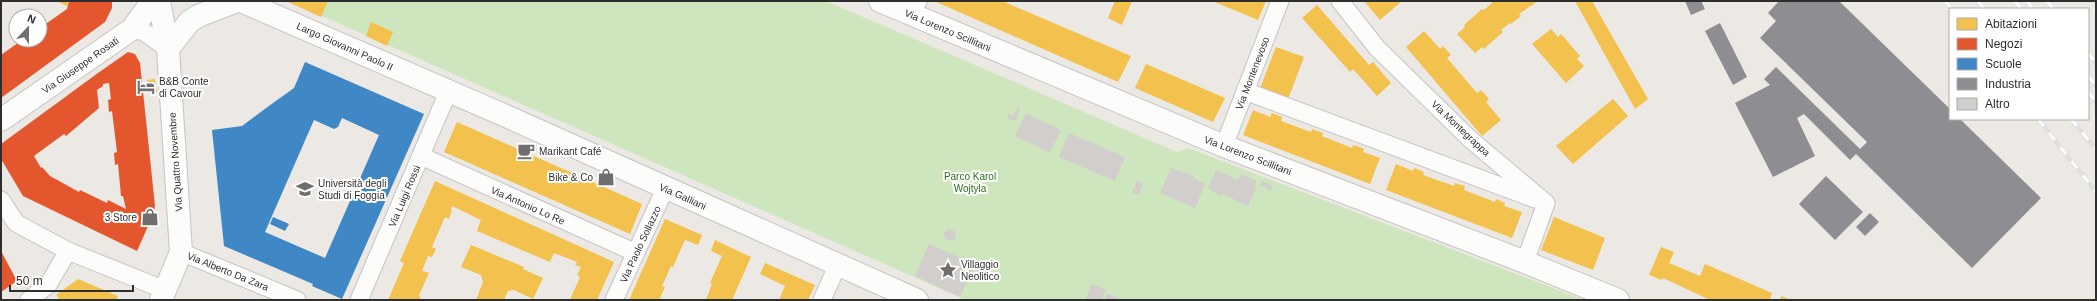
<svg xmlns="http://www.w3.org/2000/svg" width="2097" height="301" viewBox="0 0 2097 301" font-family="Arial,sans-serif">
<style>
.green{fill:#cee6be}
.homes{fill:#f2c14e}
.shops{fill:#e4572e;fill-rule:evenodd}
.schools{fill:#3f88c5;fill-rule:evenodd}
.industry{fill:#8d8d92}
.building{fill:#d1cecb}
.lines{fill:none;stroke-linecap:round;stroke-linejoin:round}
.minor-casing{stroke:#c5c4c5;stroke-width:19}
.tertiary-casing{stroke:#c5c4c5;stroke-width:24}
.minor{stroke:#fcfcfb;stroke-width:17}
.tertiary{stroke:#fcfcfb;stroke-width:22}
.rail-casing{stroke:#dfdfe1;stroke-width:4.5}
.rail{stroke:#fff;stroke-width:3;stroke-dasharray:9;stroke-linecap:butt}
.labels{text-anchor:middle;stroke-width:4;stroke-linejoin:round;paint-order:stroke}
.street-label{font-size:10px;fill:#2e2e2e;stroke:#fff}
.poi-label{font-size:10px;fill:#2e2e2e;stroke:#fff;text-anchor:start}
.park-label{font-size:10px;fill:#2c6e1b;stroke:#fff}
</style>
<rect width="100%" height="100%" fill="#ece8e4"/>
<path class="green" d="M288 1H826L1177 152 1188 148 1584 300H966Z"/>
<g class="homes">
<path d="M56 1H69L67 6Z"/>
<path d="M286 1H328L321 17Z"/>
<path d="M934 1H1002L1131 56 1118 82Z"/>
<path d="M1115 1H1132L1122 25 1108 18Z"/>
<path d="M1212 1H1266L1258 20Z"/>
<path d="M1364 1H1402L1380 20Z"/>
<path d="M1494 1H1538L1519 14 1521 16 1511 24 1510 23 1501 30 1503 32 1484 49 1482 47 1475 53 1457 34 1465 27 1464 25 1482 9 1484 10Z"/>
<path d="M1575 1H1592L1648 99 1635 109Z"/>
<path d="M1317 5 1369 65 1373 62 1391 83 1377 96 1353 69 1350 72 1302 18Z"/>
<path d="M371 22 393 32 387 46 366 36Z"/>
<path d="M1551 29 1558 37 1561 34 1580 56 1577 59 1584 66 1566 83 1532 44Z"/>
<path d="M1424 31 1440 49 1443 46 1451 55 1447 58 1477 93 1481 90 1489 99 1486 102 1501 120 1482 136 1406 47Z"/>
<path d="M1276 47 1304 57 1287 102 1259 91Z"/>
<path d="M1146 64 1225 98 1213 122 1135 88Z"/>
<path d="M155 79 157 92 148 93 147 80Z"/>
<path d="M1613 99 1628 116 1573 164 1556 146Z"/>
<path d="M1253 110 1270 117 1272 113 1282 117 1281 121 1311 132 1312 129 1323 133 1322 136 1352 148 1353 145 1357 146 1364 149 1363 152 1380 158 1370 184 1243 135Z"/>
<path d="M457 122 642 204 630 234 444 152Z"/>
<path d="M1396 164 1413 171 1414 168 1424 172 1423 175 1454 186 1455 183 1465 186 1464 190 1495 202 1496 199 1505 203 1504 206 1522 212 1512 238 1386 190Z"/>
<path d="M435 181 614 262 597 300H570L580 277 577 275 581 267 575 265 577 262 554 253 550 262 477 231 481 220 452 206 451 210H452L449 219 445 217 432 247 436 249 432 257 428 256 422 271 429 273 419 295 421 300H388L404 263 400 261Z"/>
<path d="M1554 217 1605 238 1593 270 1541 250Z"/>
<path d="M665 219 702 235 701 238 698 245 685 240 673 267 671 266 662 286 665 287 659 300H629Z"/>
<path d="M715 240 751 257 732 300H706L712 284 710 283 722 256 711 251Z"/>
<path d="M471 245 524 267 523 269 543 278 533 299 514 290 508 291 504 300H476L483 282 481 275 461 267Z"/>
<path d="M1661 247 1674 252 1669 263 1700 276 1705 264 1772 293 1770 300H1710L1663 278 1662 280 1649 275Z"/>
<path d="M765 263 815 285 808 300H779L785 286 760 274Z"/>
<path d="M78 279 118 296 116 300H60L56 295Z"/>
<path d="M1781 296 1791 300H1780Z"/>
</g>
<g class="shops">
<path d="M69 1H112V8L105 22 1 98V55L22 40H40V28L67 9Z"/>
<path d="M128 52 135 54 140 63 155 206 153 215 137 251 23 196 1 159V144L98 73ZM109 83 111 99 108 100 109 112 112 111 117 152 114 153 115 165 118 164 121 196H123L126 209 108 200 107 203 80 190 79 192 50 176 42 167 41 168 34 156 64 134 66 136 99 108 97 90 103 86V84Z"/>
<path d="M1 251 17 281 1 292Z"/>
</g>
<g class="schools">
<path d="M305 62 424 114 342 299 312 286 313 284 224 246 212 130 242 126 273 103 294 88ZM342 118 379 135 325 258 265 232 314 120 334 129 338 127Z"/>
<path d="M273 217 289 224 285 231 270 224Z"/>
</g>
<g class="industry">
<path d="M1685 1H1701L1705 9 1691 15Z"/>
<path d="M1779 1H1839L1950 109V119H1960L2041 198 1972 268 1856 154 1850 160 1804 114 1797 118 1815 156 1773 177 1735 103 1770 85 1764 79 1776 67 1860 149 1867 142 1760 38 1776 21 1768 13Z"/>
<path d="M1720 23 1747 77 1733 85 1705 31Z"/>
<path d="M1826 176 1863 212 1835 240 1799 204Z"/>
<path d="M1870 213 1879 222 1865 236 1856 227Z"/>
</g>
<g class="building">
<path d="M1017 107 1020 108 1016 121 1007 118 1009 114 1014 116Z"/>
<path d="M1026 113 1061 130 1050 153 1015 136Z"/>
<path d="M1069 133 1125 157 1115 181 1059 157Z"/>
<path d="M1171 168 1194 176 1193 178 1205 184 1195 208 1160 193Z"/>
<path d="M1216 170 1238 180 1241 174 1257 181 1254 187 1256 188 1248 206 1222 194 1221 196 1208 188Z"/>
<path d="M1137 180 1143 183 1139 195 1132 193Z"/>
<path d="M1262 181 1273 186 1271 191 1260 185Z"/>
<circle cx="950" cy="235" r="6"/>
<path d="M929 244 975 264 960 297 915 276Z"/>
<path d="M1092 284 1106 290 1102 299 1104 300 1107 293 1120 299V300H1090L1086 298Z"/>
</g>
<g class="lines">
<g class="minor-casing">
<g id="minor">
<path d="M1340 1 1377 48 1471 140 1546 203 1525 262"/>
<path d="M912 15 918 1"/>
<path d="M132 29 144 32 168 49"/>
<path d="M1245 91 1535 199"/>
<path d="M1224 146 1280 1"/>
<path d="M421 156 636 253"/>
<path d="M1 200 16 223 68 251 165 290"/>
<path d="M181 252 297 300"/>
<path d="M29 300 48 285 68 251"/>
<path d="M359 300 448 92"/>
<path d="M614 300 665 189"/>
<path d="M822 300 838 264"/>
</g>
</g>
<g class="tertiary-casing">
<g id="tertiary">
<path d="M159 1 168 49 181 252 161 300"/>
<path d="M241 1 506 116 917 300"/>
<path d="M880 1 1224 146 1525 262 1618 300"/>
<path d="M168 49 189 22 198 16 237 1"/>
<path d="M1 120 132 29 149 6 150 1"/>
</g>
</g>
<use href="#minor" class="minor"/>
<use href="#tertiary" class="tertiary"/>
<g class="rail-casing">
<g id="rail">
<path d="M1945 1 1952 9"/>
<path d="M1978 1 1984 9"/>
<path d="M2015 1 2021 9"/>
<path d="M2027 1 2033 9"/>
<path d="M2047 1 2053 9"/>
<path d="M2088 53 2096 63"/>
<path d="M2088 76 2096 86"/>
<path d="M2088 92 2096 102"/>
<path d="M2038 119 2096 192"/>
<path d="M2071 119 2096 149"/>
</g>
</g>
<use href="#rail" class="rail"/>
</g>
<defs>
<g id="hotel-bare" transform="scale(1.38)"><path d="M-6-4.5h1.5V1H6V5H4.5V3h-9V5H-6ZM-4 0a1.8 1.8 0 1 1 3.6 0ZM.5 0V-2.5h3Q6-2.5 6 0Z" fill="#706f6e" stroke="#fff" stroke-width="2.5" paint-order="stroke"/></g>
<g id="cafe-bare" transform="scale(1.38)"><path d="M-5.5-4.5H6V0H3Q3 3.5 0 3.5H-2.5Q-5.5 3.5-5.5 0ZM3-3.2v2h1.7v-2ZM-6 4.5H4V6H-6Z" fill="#706f6e" stroke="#fff" stroke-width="2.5" paint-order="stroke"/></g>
<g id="shop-bare" transform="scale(1.38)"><path d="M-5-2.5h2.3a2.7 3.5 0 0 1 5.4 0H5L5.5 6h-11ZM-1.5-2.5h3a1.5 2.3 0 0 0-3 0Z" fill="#706f6e" stroke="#fff" stroke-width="2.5" paint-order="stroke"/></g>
<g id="university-bare" transform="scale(1.38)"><path d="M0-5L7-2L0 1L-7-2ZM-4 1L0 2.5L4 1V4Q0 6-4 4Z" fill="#706f6e" stroke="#fff" stroke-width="2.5" paint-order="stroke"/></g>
<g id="sight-bare" transform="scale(1.38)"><path d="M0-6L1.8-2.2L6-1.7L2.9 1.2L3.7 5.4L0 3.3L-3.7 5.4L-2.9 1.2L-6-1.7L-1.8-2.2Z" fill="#706f6e" stroke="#fff" stroke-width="2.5" paint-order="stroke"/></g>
</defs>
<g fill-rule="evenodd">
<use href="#hotel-bare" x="146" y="87"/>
<use href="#cafe-bare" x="526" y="151"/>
<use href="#shop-bare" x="606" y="177"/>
<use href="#university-bare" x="305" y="189"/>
<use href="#shop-bare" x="150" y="217"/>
<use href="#sight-bare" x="948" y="270"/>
</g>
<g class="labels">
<g class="street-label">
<text transform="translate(948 30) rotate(23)" y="4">Via Lorenzo Scillitani</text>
<text transform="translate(345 46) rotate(24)" y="4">Largo Giovanni Paolo II</text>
<text transform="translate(80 65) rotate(-35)" y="4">Via Giuseppe Rosati</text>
<text transform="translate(1252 73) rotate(-69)" y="4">Via Montenevoso</text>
<text transform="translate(1461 128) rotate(43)" y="4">Via Montegrappa</text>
<text transform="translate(1248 155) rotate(21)" y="4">Via Lorenzo Scillitani</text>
<text transform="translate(175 162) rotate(-94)" y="4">Via Quattro Novembre</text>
<text transform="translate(404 196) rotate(-67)" y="4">Via Luigi Rossi</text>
<text transform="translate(683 196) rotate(24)" y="4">Via Galliani</text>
<text transform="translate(528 205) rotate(24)" y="4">Via Antonio Lo Re</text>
<text transform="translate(640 244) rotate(-65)" y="4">Via Paolo Sollazzo</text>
<text transform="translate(228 271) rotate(22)" y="4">Via Alberto Da Zara</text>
</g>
<g class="poi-label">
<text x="159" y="85">B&amp;B Conte<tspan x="159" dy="12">di Cavour</tspan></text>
<text x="539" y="155">Marikant Café</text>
<text x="593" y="181" text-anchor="end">Bike &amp; Co</text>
<text x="318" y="187">Università degli<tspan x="318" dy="12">Studi di Foggia</tspan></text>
<text x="137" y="221" text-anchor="end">3 Store</text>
<text x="961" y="268">Villaggio<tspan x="961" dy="12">Neolitico</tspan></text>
</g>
<g class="park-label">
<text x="970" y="180">Parco Karol<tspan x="970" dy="12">Wojtyla</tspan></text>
</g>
</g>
<rect width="2097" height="301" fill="none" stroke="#2e2e2e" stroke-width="4"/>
<rect x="1949" y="8" width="140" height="112" fill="#ffffff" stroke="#ababab"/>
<rect x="1957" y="18" width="20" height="12" fill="#f2c14e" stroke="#ababab"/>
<text x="1985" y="28" font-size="12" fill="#2e2e2e">Abitazioni</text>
<rect x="1957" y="38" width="20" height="12" fill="#e4572e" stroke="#ababab"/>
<text x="1985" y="48" font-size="12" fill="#2e2e2e">Negozi</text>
<rect x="1957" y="58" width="20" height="12" fill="#3f88c5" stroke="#ababab"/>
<text x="1985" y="68" font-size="12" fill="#2e2e2e">Scuole</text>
<rect x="1957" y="78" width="20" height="12" fill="#8d8d92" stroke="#ababab"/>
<text x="1985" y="88" font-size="12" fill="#2e2e2e">Industria</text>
<rect x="1957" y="98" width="20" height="12" fill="#d1cecb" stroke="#ababab"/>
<text x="1985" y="108" font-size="12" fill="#2e2e2e">Altro</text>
<g transform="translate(28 28) rotate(22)"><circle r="19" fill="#ffffff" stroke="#ababab"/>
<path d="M0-3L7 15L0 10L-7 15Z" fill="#706f6e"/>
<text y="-6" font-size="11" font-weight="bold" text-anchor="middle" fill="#2e2e2e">N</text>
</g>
<path d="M10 285v6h123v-6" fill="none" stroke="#2e2e2e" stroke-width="2"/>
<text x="16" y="285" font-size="12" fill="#2e2e2e" stroke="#ffffff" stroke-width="3" paint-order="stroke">50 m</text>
</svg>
